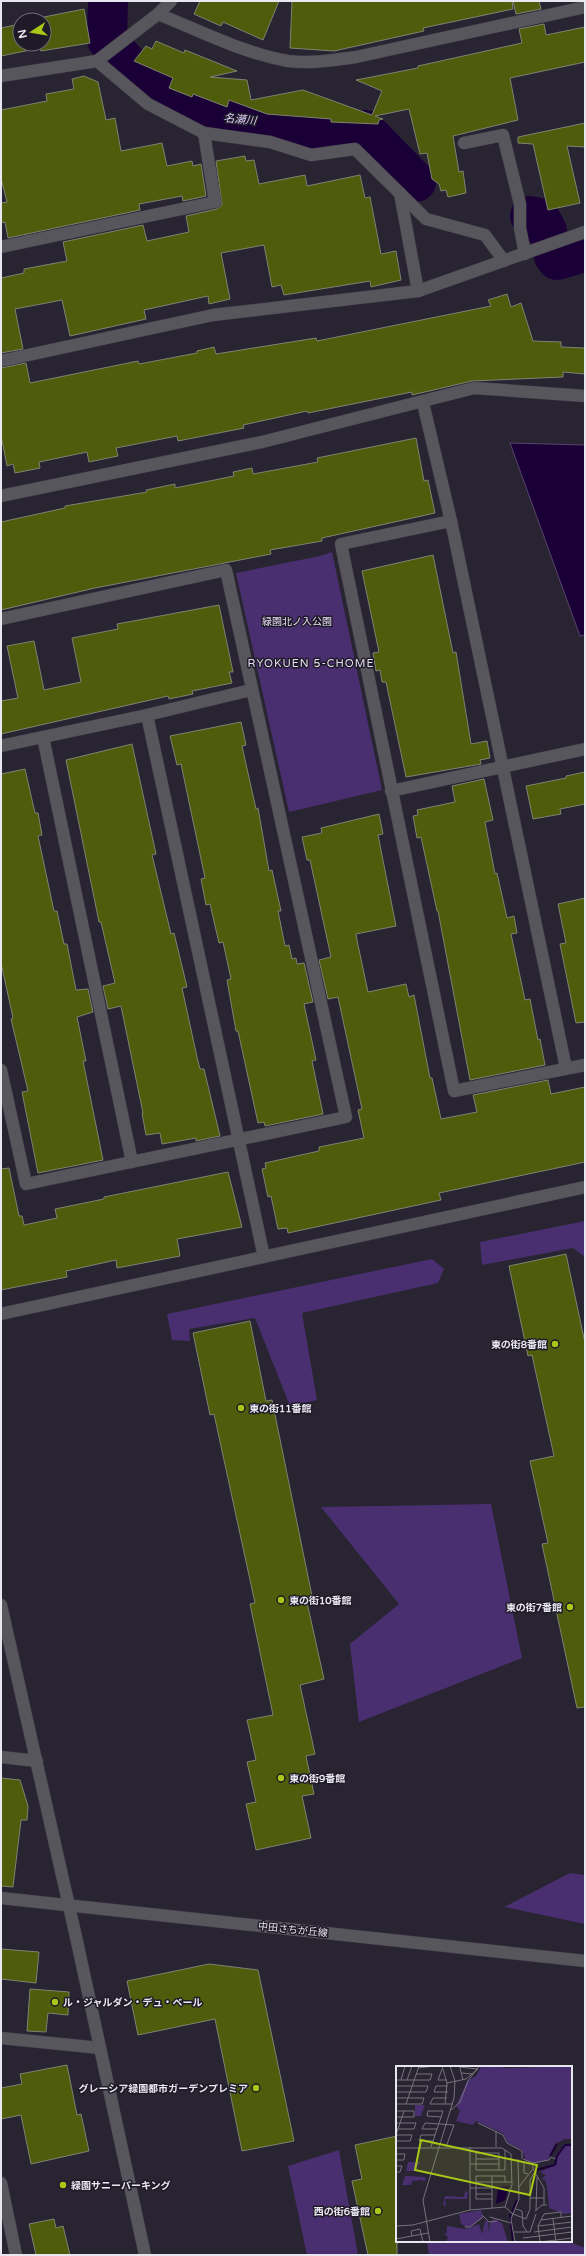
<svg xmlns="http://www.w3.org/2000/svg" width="586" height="2256" viewBox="0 0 586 2256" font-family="'Varela Round','Noto Sans JP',sans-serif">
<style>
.green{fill:#4a2f70}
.water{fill:#1b0037;stroke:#58456e}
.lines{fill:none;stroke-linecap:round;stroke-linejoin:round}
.river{stroke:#1b0037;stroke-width:40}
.building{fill:#4e5c0b;stroke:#7e8372}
.minor-casing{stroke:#433f4c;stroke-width:13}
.tertiary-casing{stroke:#433f4c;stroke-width:13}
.minor{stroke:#58565d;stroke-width:12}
.tertiary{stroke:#58565d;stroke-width:12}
.poi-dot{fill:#aac718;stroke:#1f1a27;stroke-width:1.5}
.labels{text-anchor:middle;stroke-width:3;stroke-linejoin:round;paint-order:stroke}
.park-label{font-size:10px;fill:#e7e0f6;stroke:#1f1a27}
.poi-label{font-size:10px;font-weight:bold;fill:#e8e6ef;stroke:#1f1a27;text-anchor:start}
.street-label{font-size:10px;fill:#e8e6ef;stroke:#1f1a27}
.water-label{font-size:11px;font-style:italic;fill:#d9caf6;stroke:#1f1a27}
.neighbourhood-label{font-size:11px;letter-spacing:1px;fill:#e6e0f2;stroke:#1f1a27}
.inset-river{fill:none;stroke:#1b0037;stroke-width:2}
.inset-road{fill:none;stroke:#75727d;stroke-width:1}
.view{fill:#aac718;fill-opacity:0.15;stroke:#aac718;stroke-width:2}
.inset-edge{fill:none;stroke:#e8e6ef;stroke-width:2}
</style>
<rect width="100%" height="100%" fill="#282431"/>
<g class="green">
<path d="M332 552 382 790 289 812 236 573 320 556Z"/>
<path d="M585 1221V1257L573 1248 482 1265 480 1242Z"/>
<path d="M432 1259 444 1269 438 1283 302 1313 317 1400 290 1406 255 1318 189 1329 190 1341 172 1340 167 1314Z"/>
<path d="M491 1504 522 1658 359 1722 350 1644 399 1604 321 1507Z"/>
<path d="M570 1873 585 1875V1924L504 1907Z"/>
<path d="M339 2150 358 2255H307L288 2166Z"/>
<path d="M427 2241H567L585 2248V2255H429Z"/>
</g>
<path class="water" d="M510 443 585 445V635L580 636Z"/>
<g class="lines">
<g class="river">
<path d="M108 1 107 40 132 69 155 90 205 116 238 117 273 123 312 136 365 130 416 182"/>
<path d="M530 216 540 218 547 231"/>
<path d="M554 256 557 260 585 252"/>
</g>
</g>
<g class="building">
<path d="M200 1H279L263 40 223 22 221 26 194 14Z"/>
<path d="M292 1H512L513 9 423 28 424 31 334 51 290 48Z"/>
<path d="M513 1H539L541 9 516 14Z"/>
<path d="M84 9 90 43 41 51 40 48 1 56V28L20 24V44H44V20L34 19Z"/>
<path d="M544 24 546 35 585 27V62L510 78 518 120 453 136 459 172 463 171 466 193 448 197 446 190 441 191 439 184 432 179 427 153 420 154 409 109 375 116 383 119 379 120 378 124 331 122V119L267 114 229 100 227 107 193 94 192 97 169 88 173 78 134 61 146 46 152 49 156 41 184 53 185 50 237 71 210 77 247 80 251 100 303 90 372 115 382 91 356 80 418 68V66L522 43 519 29Z"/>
<path d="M84 76 98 82 106 120 115 118 121 151 162 143 167 166 192 161 193 166 201 164 206 196 183 201 182 196 139 204 140 210 8 238 5 222 1 223V203L7 202 1 178V110L47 101 46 94 74 89 72 79Z"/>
<path d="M585 123V147L567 146 580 203 548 210 533 144 518 143V137Z"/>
<path d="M245 156 246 161 254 160 259 184 305 175 307 186 360 175 365 198 370 197 381 254 396 251 401 280 371 287 370 281 284 295 281 285 272 287 264 245 221 253 230 299 209 304 208 296 144 310 146 319 70 336 62 300 15 309 23 349 1 353V278L24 273V269L67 261 63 242 143 225 147 241 189 232 186 216 217 209 222 205 216 161Z"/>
<path d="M507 294 511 307 521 303 533 341 561 342V347L585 348V374L563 372V377L472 381 412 395V392L308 413 307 411 243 425 244 428 178 441 177 436 116 448 118 456 89 462 87 452 39 462 40 468 15 473 13 464 7 466 1 435V368L26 363 30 383 138 361 139 364 197 353V351L214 347 216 354 316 338 317 341 491 306 488 300Z"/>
<path d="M416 438 424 481 428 480 435 513 322 538V541L270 550 271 554 95 588 1 610V522L65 508V506L147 492 146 490 175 484V488L234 476 233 472 252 468 253 474 318 462 317 458Z"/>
<path d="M433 555 453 653 456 652 471 744 487 741 490 758 480 760 481 764 406 777 386 682H382L380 670 376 671 373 653 379 652 362 571Z"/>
<path d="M219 605 233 672H229L232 683 192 691 193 694 169 699 168 696 1 734V701L18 698 7 646 34 641 44 690 81 682 72 638 118 629 117 624Z"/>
<path d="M241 722 246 745 242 746 256 809 258 808 269 871 272 870 281 911H278L285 946 289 945 292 959 296 958 297 964 304 963 313 1002 304 1004 316 1060 312 1061 323 1114 265 1126 264 1122 258 1123 238 1031H236L227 980 231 979 223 942 219 943 210 904 206 905 201 879 205 878 181 764 177 765 170 736Z"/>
<path d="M132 744 156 854 152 855 171 934 174 933 187 987 182 988 197 1057 200 1069H204L220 1136 196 1141V1138L162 1144 160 1133 146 1135 142 1113H143L121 1006 108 1009 103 986 115 983 101 922H99L66 760Z"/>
<path d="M25 769 35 813H38L42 835 38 836 54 911H57L64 944H67L76 990 88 989 93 1012 77 1017 86 1061H83L103 1160 38 1173 22 1092 28 1091 11 1019 13 1018 10 1004 1 963V774Z"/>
<path d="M585 772V804L560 809 561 814 533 819 526 786 566 778V776Z"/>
<path d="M484 779 493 820 485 822 495 874 497 873 507 918 514 916 517 933 511 934 525 1000 530 999 538 1040 540 1039 545 1065 470 1080 438 911H437L421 837 417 838 413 816 418 815 417 810 455 802 452 786Z"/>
<path d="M379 814 383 834 378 835 396 926 356 934 358 945 368 992 406 984 409 997 414 995 430 1078H432L441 1119 477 1112 473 1095 548 1080 551 1094 585 1087V1162L439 1193 441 1200 288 1233 287 1228 278 1229 271 1196 268 1197 262 1169 266 1168 265 1163 319 1151V1147L364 1138 358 1110 362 1109 338 997 328 999 319 960 331 957 310 860H307L302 837 322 833 321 828Z"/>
<path d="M585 898V1022L576 1023 560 944 566 943 558 904Z"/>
<path d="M9 1168 19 1216H22L24 1225 57 1218 55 1209 104 1199V1197L228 1172 242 1227 177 1239 180 1256 117 1268 116 1260 66 1271 67 1277 1 1290V1169Z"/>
<path d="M566 1254 585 1343V1707L577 1708 542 1544 548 1543 530 1461 554 1456 532 1355 528 1356 509 1266Z"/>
<path d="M250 1321 266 1401 272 1400 312 1596 306 1598 324 1679 300 1685 315 1754 306 1756 314 1794 302 1796 311 1838 256 1850 246 1804 256 1802 247 1762 256 1760 247 1720 273 1715 250 1604 255 1603 214 1414 210 1415 193 1333Z"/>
<path d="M1 1778 20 1780 28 1806 27 1820H21L13 1887 1 1886Z"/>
<path d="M1 1949 39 1952 36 1983 1 1979Z"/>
<path d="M209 1964 258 1970 294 2141 242 2151 215 2019 138 2035 127 1981Z"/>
<path d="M30 1989 69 1992 68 2015 48 2013 46 2032 27 2031Z"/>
<path d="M67 2065 77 2115 81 2114 89 2151 31 2164 21 2115 1 2119V2088L22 2084 20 2074Z"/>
<path d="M397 2136V2255H368L352 2181 362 2179 355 2145Z"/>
<path d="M54 2219 56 2228 63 2226 70 2255H36L29 2224Z"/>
</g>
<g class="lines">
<g class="minor-casing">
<g id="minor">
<path d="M158 14C200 31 243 53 288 61 311 64 334 60 356 57L585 7"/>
<path d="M97 61 158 14 171 1"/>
<path d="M1 76 97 61 148 104 204 133 270 142 311 155 355 149 426 219 485 235 504 261"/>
<path d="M464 143 503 135 520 204V228L525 254"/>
<path d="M400 193 418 291"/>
<path d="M1 247 215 202 204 133"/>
<path d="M1 361 213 315 418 291 585 232"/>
<path d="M423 403 451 521 566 1068"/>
<path d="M451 521 341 544 454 1091 585 1065"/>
<path d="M1 619 226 570 346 1117 26 1184 1 1070"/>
<path d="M147 715 264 1257"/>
<path d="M43 737 132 1162"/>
<path d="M1 746 147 715 251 690"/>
<path d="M391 791 585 749"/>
<path d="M1 1757 37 1761"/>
<path d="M1 2038 100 2048"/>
<path d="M1 2183 16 2255"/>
</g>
</g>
<g class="tertiary-casing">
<g id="tertiary">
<path d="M1 496 262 442 474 388 585 396"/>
<path d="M1 1314 585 1187"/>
<path d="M1 1605 76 1937 145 2255"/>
<path d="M1 1898 585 1961"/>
</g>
</g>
<use href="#minor" class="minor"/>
<use href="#tertiary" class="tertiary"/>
</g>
<g class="poi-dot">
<circle cx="555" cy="1344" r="4"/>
<circle cx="241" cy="1408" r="4"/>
<circle cx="281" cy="1600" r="4"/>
<circle cx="570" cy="1607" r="4"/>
<circle cx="281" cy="1778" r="4"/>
<circle cx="55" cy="2002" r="4"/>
<circle cx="256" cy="2088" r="4"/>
<circle cx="63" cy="2185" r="4"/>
<circle cx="378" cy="2211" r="4"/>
</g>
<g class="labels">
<g class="park-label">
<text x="297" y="625">緑園北ノ入公園</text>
</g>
<g class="poi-label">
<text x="547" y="1348" text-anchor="end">東の街8番館</text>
<text x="249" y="1412">東の街11番館</text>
<text x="289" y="1604">東の街10番館</text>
<text x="562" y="1611" text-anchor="end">東の街7番館</text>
<text x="289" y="1782">東の街9番館</text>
<text x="63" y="2006">ル・ジャルダン・デュ・ベール</text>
<text x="248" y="2092" text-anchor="end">グレーシア緑園都市ガーデンプレミア</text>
<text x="71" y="2189">緑園サニーパーキング</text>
<text x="370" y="2215" text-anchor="end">西の街6番館</text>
</g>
<g class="street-label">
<text transform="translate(293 1929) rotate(6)" y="4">中田さちが丘線</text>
</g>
<g class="water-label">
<text transform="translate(240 119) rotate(6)" y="4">名瀬川</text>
</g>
<g class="neighbourhood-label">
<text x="311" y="667">RYOKUEN 5-CHOME</text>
</g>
</g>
<g transform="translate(396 2066)">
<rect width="176" height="176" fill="#282431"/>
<path d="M101 0 110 2 176 0V73H169L159 78 152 94 142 97 130 95 126 84 111 76 108 68 80 55 77 59 60 55 64 45 60 40 71 15 80 10 85 1ZM19 39H29L25 50H19ZM168 78H176V147L168 148 153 142 151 120 149 114 145 113 150 109 144 106 161 98 158 92ZM12 96H24L19 105H10ZM9 110 29 111 30 114 27 116V114L16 115 15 119H6ZM69 125 72 126 71 133H49L50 140 47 139 49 130 68 131ZM85 144 87 151 75 160 69 161 65 157 63 148ZM98 153 106 157 112 176H50L52 171 48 168 51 167V160L69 163 83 158 86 168 89 155H92L93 166 94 157Z" fill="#4a2f70"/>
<path d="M113 120 109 134 100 138 102 121Z" fill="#1b0037"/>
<path class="inset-river" d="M154 90 161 78M159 99 161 90 169 79H176M136 105 159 99M116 146 121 134M114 148 117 176"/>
<path class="inset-road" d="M46 0 51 17 49 38H57M63 1 82 3M22 2 39 0M64 2 67 14M46 3 42 14H51M65 7 77 8M0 14H34L36 8H20M5 14 9 0M11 14 16 0M51 17 70 13 82 3M0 20H32L30 26H0M52 20H40L38 26H52M0 32H28L26 38H0M10 38 23 0M49 38H34L37 32H51M55 44 64 36 72 15 83 0M0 45H18V51H0M0 57H20L18 63H0M82 57 107 69 111 77 126 85V93M41 63H26L29 57 58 59 50 81M0 69H16L14 75H0M0 69 8 45M37 75H23L25 69H39M35 81 47 45H32L31 50 45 51M74 81V144M100 81V66M0 82H106L115 88 116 119 109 141M0 88H9L8 94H0M80 93H103M128 95V107L132 108M137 97 153 94 155 91 159 93M74 98H103M0 100H6L4 106H0M137 103 148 122V139M103 104V87H80V104H109V84M80 116H116M74 122H96M122 122 137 103V97L127 93M80 128H96M134 132H148M96 133H80V110H109V116M96 142V110M120 143 126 145 127 160 131 166M139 145 146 139H151M140 145 141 111M86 149 93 156 101 155M176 150 145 154 142 160 144 176 176 172M94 151 115 157M157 153 160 176M145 154 148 148 165 146V152M0 160 17 159 74 144 109 141 117 148 130 153 134 143V114L138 107M142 160 176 156M69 161H74L87 151M118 166H134L140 148M138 166 176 161M16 170 15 165 24 163 27 176M127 172 176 166M0 173 32 167M34 176 27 134 58 32 59 15 54 0M119 176 115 153 123 133 122 93"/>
<path class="view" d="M25 74 141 99 134 129 19 104Z"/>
<rect width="176" height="176" class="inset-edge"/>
</g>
<rect width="586" height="2256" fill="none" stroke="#e8e6ef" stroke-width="4"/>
<g transform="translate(32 32) rotate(258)"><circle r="19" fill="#1f1a27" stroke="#6f6c77"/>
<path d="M0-3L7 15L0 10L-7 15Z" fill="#aac718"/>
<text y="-6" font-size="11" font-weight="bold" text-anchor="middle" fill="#e8e6ef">N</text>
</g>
</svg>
